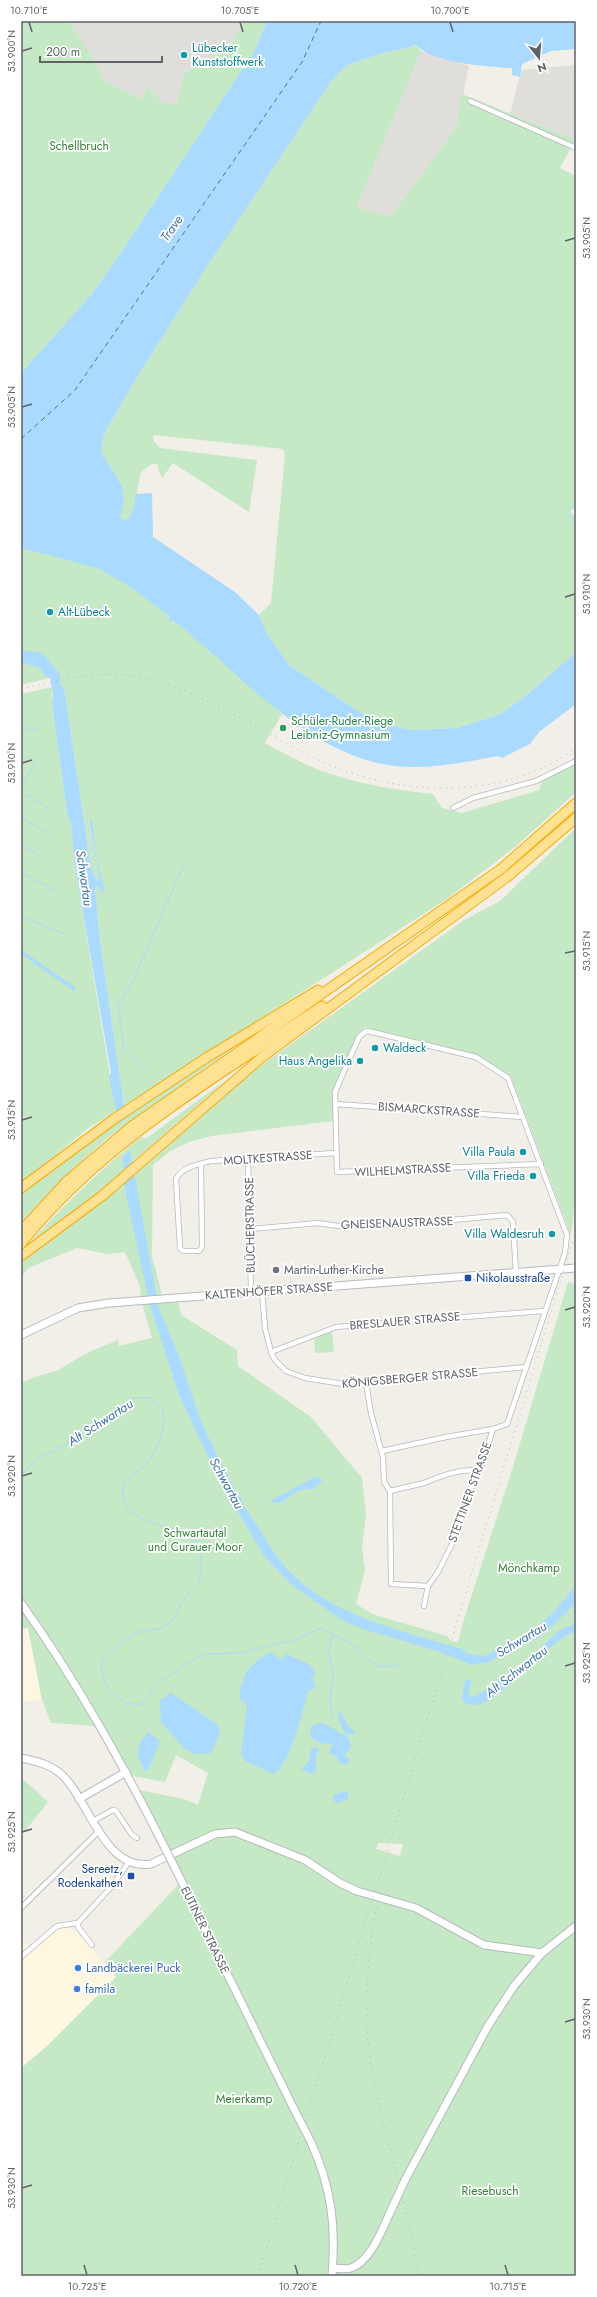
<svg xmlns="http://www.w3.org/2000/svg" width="597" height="2297" viewBox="0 0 597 2297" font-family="Jost,sans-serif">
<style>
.commercial{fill:#fef7e0}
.industrial{fill:#e0deda}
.green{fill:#c5e8c5;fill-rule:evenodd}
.water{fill:#aadaff}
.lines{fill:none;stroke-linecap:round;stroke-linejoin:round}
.stream{stroke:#aadaff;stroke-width:1}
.ferry{stroke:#4174aa;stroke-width:1;stroke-dasharray:5 4;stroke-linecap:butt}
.street-casing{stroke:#b5b8bc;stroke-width:6}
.secondary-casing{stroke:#b6babf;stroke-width:9}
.highway-casing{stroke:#f9ab00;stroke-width:11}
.street{stroke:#fff;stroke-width:4.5}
.secondary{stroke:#fff;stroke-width:7}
.highway{stroke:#fde293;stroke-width:9}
.rail{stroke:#b6b7b8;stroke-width:1;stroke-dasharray:1 5;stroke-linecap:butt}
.secondary-bridge-casing{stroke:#b6babf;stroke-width:9;stroke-linecap:butt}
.secondary-bridge{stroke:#fff;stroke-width:7}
.ticks{fill:none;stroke:#5f6368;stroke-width:1.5}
.culture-dot{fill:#0f9aa8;stroke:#fff;stroke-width:1.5}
.leisure-dot{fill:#2e9e5b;stroke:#fff;stroke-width:1.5}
.worship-dot{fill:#6b7280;stroke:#fff;stroke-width:1.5}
.transit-dot{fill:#1a4fb4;stroke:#fff;stroke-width:1.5}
.shop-dot{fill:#3f7fe0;stroke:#fff;stroke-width:1.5}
.labels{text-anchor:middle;stroke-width:3.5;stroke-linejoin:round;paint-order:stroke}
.culture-label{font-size:12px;fill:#0d838f;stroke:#fff;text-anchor:end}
.park-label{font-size:12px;fill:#348238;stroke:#fff}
.leisure-label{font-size:12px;fill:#27864d;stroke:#fff;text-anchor:start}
.street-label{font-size:12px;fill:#5f6368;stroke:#fff}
.worship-label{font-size:12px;fill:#5b616d;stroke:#fff;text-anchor:start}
.transit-label{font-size:12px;fill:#164399;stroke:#fff;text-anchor:start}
.shop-label{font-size:12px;fill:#366cbe;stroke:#fff;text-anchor:start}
.water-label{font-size:13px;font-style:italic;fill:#4174aa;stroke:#fff}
.neatline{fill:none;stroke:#5f6368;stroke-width:1.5}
.ticks-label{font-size:10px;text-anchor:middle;fill:#5f6368}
</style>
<rect width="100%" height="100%" fill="#f1efe8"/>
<g class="commercial">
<path d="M28 1628 42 1700 21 1702V1629Z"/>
<path d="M61 1925 77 1932 116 1977 46 2047 21 2068V1938L31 1949Z"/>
</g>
<g class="industrial">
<path d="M69 21H245L228 48 183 74 177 106 162 102 148 88 141 99 105 81 91 54Z"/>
<path d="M421 51 469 66 456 128 389 218 357 207Z"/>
<path d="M576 65V141L510 114 521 70Z"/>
</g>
<g class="green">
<path d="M21 21H69L91 54 105 81 141 99 148 87 162 102 177 105 183 74 228 48 245 21H267L254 52 114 263 91 295 21 373Z"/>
<path d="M415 44 421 51 357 207 390 217 456 128 462 94 575 140 560 168 576 176V507L570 511 576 517V652L528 694 501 714 457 728 411 730 382 723 361 713 289 665 267 634 259 615 271 603 285 455 283 449 154 435 153 440 160 448 257 460 249 512 173 463 162 478 157 464H152L141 472 134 506 129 519 124 521 119 517 124 501 122 486 101 452 104 434 137 377 204 271 332 80 347 65 386 52 408 48Z"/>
<path d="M21 549C47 554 74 558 98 569 124 580 147 599 169 616V622L173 619 204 645 282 714 265 743C284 753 302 764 322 771 358 784 396 790 433 794L442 808 462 813 539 790 542 781 576 762V792L514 848 447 899 124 1106 99 934 95 885H98L101 892 92 821H89L99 878 97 881 91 868 64 688 50 678 21 685Z"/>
<path d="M52 687V703L67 812 71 825 76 873 116 1111 87 1129 21 1184V694Z"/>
<path d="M576 828V1191L571 1235 511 1077 475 1054 364 1027 334 1088 333 1121 212 1136 189 1142 170 1151 153 1165 152 1256 164 1303 178 1302 181 1315 237 1350 238 1366 311 1417 362 1478 366 1513 362 1548 365 1570 356 1604 372 1614 447 1636 451 1641 458 1642 464 1619 513 1467 568 1282 576 1284V1923L543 1956 576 1930V2276H21V2068L46 2047 116 1977 105 1962 181 1882 134 1789 184 1799 198 1805 208 1773 176 1755 165 1782 127 1775 94 1726 51 1723 42 1700 28 1628 21 1629V1383L32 1378 58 1370 89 1352 118 1340 119 1346 152 1338 141 1300 140 1286 125 1252 107 1254 77 1248 28 1268 21 1277V1263L124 1185 125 1190 135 1175 252 1072 464 920 500 901ZM378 1843 403 1844 400 1856 376 1849Z"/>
<path d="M242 1040 243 1041 106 1139 61 1180 21 1222V1194C92 1136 165 1091 242 1040Z"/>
<path d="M231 1076 132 1162 130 1150 123 1155 124 1170C96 1196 68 1227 32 1240 66 1202 102 1169 141 1137L147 1138Z"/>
<path d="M332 1332 334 1352 315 1353 314 1338Z"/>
<path d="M24 1780 48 1802 24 1832 21 1833V1784Z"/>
</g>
<g class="water">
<path d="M267 21H576V49L551 51 522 64 520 77 512 75V68C488 67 431 63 415 44L408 48 386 52 347 65 332 80 204 271 137 377 104 434 101 452 122 486 124 501 120 517 124 521 129 518 134 506 136 494 152 493 153 537 235 592 259 615 267 634 289 665 361 713 382 723 411 730 457 728 501 714 528 694 576 652V704L539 732 530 744 502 758 498 756C464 762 430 770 395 766 308 756 239 672 173 620L169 623V616L132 588 99 569 50 555 21 549V373L91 295 114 263 254 52Z"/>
<path d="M21 650 42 653 60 674V685L64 688 91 868 97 881 99 878 89 820 92 821 97 861 105 891 101 892 98 885 95 886 99 934 124 1106 125 1119 119 1124 109 1077 111 1073 76 873 71 825 67 812 52 703 53 694 50 678 46 677 40 668 21 662Z"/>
<path d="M21 950 69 983 76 988 74 991 21 954Z"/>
<path d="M130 1150 159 1309 178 1353 200 1419 219 1460 238 1496 242 1498 241 1502C256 1522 267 1544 282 1563 323 1614 402 1631 462 1649L468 1654 485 1656 533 1630 554 1612 576 1585V1602L555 1624 540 1637 489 1662 472 1665 437 1651 363 1629 342 1620 293 1586 264 1556 218 1478 179 1395 150 1305 124 1185 123 1156Z"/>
<path d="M315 1477 321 1478 322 1481 312 1490C293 1484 286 1510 270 1501Z"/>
<path d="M576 1623V1632C552 1632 486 1728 462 1700L465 1680 472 1679 468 1692 471 1697 478 1695 524 1664 560 1630Z"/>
<path d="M271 1652 282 1661 286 1654 307 1663 316 1673 312 1677 316 1688 308 1691C302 1713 292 1760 274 1774L245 1761 241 1753 247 1705 239 1698C242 1673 250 1664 271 1652Z"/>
<path d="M171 1693 218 1725 220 1734 211 1753 195 1754 185 1749 161 1722 160 1700Z"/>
<path d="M339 1709 348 1726 355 1732V1735L345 1733C340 1725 338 1718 339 1709Z"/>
<path d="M320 1723C332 1725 337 1733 348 1737L351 1747 344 1755 349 1759V1763L344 1765 339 1763 337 1757 330 1753V1749L333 1745 331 1743 323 1744 311 1738 310 1727Z"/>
<path d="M148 1732 160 1741 148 1770 145 1771 137 1756 140 1743Z"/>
<path d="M316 1747 319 1750 316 1755V1771L314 1774 301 1770 309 1761 311 1749Z"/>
<path d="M345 1791 348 1792V1799L337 1803 334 1801 333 1795Z"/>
</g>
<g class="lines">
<g class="stream">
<path d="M576 503 567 513 576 523"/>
<path d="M21 729 37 730"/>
<path d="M21 786 37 761"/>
<path d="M26 795 49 808"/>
<path d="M21 817 52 836"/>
<path d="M21 844 39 855"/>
<path d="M21 873 56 891"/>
<path d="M21 917 63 933"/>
<path d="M151 1076 124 1049 118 1005 133 981 183 866"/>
<path d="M21 1475 40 1457 65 1445 120 1406 134 1398H151L163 1410C166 1431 158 1453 142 1468 137 1472 129 1476 126 1481 123 1486 122 1494 123 1499 128 1527 188 1522 199 1548 201 1552 200 1559 201 1563 203 1588 193 1585 182 1602 178 1609 175 1620 167 1625 156 1632 141 1629 130 1636 120 1643 112 1653 102 1661 98 1682 119 1708 142 1704L161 1681 198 1657 207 1654 238 1653 291 1641 322 1628 332 1634 329 1651 333 1677 330 1697 332 1717"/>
<path d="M195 1542 224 1528"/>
<path d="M566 1612 576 1622"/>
<path d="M332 1634C340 1638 350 1642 357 1648 375 1665 375 1671 402 1664"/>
</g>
<path class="ferry" d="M21 439 75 390 302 62 321 21"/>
<g class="street-casing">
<g id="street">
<path d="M470 101 576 148"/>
<path d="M453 808 473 798 536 781 576 761"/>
<path d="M335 1104 523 1117"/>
<path d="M248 1159 251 1292"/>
<path d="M201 1164 202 1247 199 1251H183L180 1248 176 1179C182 1167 199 1164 211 1161L335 1153"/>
<path d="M251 1229 318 1223 338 1226 396 1225 507 1215 513 1222 516 1273"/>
<path d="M262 1291 265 1328 271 1352 275 1360 286 1371 305 1378 343 1384 526 1367"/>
<path d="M271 1352 336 1327 544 1311"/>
<path d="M366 1383 371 1413 383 1457 384 1482 390 1491 391 1584 428 1586"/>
<path d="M382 1451 446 1437 493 1429 507 1424 565 1253 567 1235 508 1078 476 1057 372 1032 366 1031 359 1037 335 1092 337 1172 541 1164"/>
<path d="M390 1491C401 1488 413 1486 424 1483 442 1476 460 1468 480 1471"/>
<path d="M424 1606 428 1586 438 1572 458 1532 468 1494 480 1471 493 1429"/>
<path d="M93 1821 113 1810 116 1811 132 1835 137 1838"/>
<path d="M21 1908 99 1831"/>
<path d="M78 1923V1927L92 1945"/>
<path d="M21 1957 57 1926 78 1923 112 1886 128 1863"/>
</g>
</g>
<g class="secondary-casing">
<g id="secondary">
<path d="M21 1335 78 1308 109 1303 576 1268"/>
<path d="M21 1603C77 1681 123 1765 166 1850"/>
<path d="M21 1758C36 1761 49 1764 61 1774 89 1799 104 1872 151 1864L215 1834 235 1832 305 1860 340 1883 357 1891 416 1908 484 1945 542 1953"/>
<path d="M79 1799 126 1772"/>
<path d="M175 1868 294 2109"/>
<path d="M311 2142C332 2189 336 2226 332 2276"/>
<path d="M405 2180 488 2026 514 1986 542 1953 576 1926"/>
<path d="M333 2268C339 2268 345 2270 351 2268 373 2261 385 2221 395 2202"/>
</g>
</g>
<g class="highway-casing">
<g id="highway">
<path d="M21 1188 114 1119 206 1058 318 990"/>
<path d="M21 1231 66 1182 132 1126 501 869 576 803"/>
<path d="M21 1244C101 1143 217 1077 322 1006"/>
<path d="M21 1256 102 1196 262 1057 507 877 576 818"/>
</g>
</g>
<use href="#street" class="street"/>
<use href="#secondary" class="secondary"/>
<use href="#highway" class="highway"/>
<g class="rail">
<path d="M21 689C60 680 100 669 140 677 200 690 253 726 306 754 388 797 500 804 576 748"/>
<path d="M378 1901C366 1958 362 2017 373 2075 385 2143 410 2207 418 2276"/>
<path d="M258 2276 576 1230"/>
</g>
<g class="secondary-bridge-casing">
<g id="secondary-bridge">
<path d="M166 1850 175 1868"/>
<path d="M294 2109 311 2142"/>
<path d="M395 2202 405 2180"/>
</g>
</g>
<use href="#secondary-bridge" class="secondary-bridge"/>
</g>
<path class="ticks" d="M29 22 32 32M240 22 243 32M450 22 453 32M22 51 32 48M565 241 575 238M22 407 32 404M565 597 575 594M22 763 32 760M565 953 575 951M22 1120 32 1117M565 1310 575 1307M22 1476 32 1473M565 1666 575 1663M22 1832 32 1829M565 2022 575 2019M22 2188 32 2185M84 2265 87 2275M295 2265 298 2275M505 2265 508 2275"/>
<g class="culture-dot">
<circle cx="184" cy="55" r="4"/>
<circle cx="50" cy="612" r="4"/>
<circle cx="375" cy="1048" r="4"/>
<circle cx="360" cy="1061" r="4"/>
<circle cx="523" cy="1152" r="4"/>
<circle cx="533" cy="1176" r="4"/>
<circle cx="552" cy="1234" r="4"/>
</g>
<circle class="leisure-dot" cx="283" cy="728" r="4"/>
<circle class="worship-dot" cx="276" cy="1270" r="4"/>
<g class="transit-dot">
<rect x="464" y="1274" width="8" height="8" rx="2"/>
<rect x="127" y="1872" width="8" height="8" rx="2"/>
</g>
<g class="shop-dot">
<circle cx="78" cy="1968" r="4"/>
<circle cx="77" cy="1989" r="4"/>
</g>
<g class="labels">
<g class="culture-label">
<text x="192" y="52" text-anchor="start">Lübecker<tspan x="192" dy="14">Kunststoffwerk</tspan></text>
<text x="58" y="616" text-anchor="start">Alt-Lübeck</text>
<text x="383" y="1052" text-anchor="start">Waldeck</text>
<text x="352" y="1065">Haus Angelika</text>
<text x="515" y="1156">Villa Paula</text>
<text x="525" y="1180">Villa Frieda</text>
<text x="544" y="1238">Villa Waldesruh</text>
</g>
<g class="park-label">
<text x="79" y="150">Schellbruch</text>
<text x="195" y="1537">Schwartautal<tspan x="195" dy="14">und Curauer Moor</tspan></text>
<text x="529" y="1572">Mönchkamp</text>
<text x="244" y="2103">Meierkamp</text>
<text x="490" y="2195">Riesebusch</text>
</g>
<g class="leisure-label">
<text x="291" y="725">Schüler-Ruder-Riege<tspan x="291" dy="14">Leibniz-Gymnasium</tspan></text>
</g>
<g class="street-label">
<text transform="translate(429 1110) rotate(4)" y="4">BISMARCKSTRASSE</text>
<text transform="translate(268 1158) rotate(-4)" y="4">MOLTKESTRASSE</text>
<text transform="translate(403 1170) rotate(-3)" y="4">WILHELMSTRASSE</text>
<text transform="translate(397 1223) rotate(-2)" y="4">GNEISENAUSTRASSE</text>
<text transform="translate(250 1225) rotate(-91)" y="4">BLÜCHERSTRASSE</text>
<text transform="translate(269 1291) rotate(-4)" y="4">KALTENHÖFER STRASSE</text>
<text transform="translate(405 1321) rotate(-5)" y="4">BRESLAUER STRASSE</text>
<text transform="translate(410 1378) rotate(-5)" y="4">KÖNIGSBERGER STRASSE</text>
<text transform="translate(470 1492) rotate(-70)" y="4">STETTINER STRASSE</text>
<text transform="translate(205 1930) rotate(64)" y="4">EUTINER STRASSE</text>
</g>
<g class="worship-label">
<text x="284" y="1274">Martin-Luther-Kirche</text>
</g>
<g class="transit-label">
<text x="476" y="1282">Nikolausstraße</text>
<text x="123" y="1873" text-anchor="end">Sereetz,<tspan x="123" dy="14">Rodenkathen</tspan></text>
</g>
<g class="shop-label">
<text x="86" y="1972">Landbäckerei Puck</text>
<text x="85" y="1993">famila</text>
</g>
<g class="water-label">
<text transform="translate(171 228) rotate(-55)" y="5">Trave</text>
<text transform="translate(85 878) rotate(82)" y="5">Schwartau</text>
<text transform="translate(100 1422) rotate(-33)" y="5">Alt Schwartau</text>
<text transform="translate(227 1483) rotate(61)" y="5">Schwartau</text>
<text transform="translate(521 1639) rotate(-31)" y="5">Schwartau</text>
<text transform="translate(516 1671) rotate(-38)" y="5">Alt Schwartau</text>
</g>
</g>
<rect width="597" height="2297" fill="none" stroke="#ffffff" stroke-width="44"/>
<g transform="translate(539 58) rotate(163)" stroke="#ffffff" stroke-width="3" paint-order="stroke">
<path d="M0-3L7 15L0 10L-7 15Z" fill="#5f6368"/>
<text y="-6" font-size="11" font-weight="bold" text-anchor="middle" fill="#5f6368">N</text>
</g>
<path d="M40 56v6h122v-6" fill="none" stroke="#5f6368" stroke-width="2"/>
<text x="46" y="56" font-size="12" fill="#5f6368" stroke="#ffffff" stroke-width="3" paint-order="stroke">200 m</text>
<rect x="22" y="22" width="553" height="2253" class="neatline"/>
<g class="ticks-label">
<text x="29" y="14">10.710°E</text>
<text x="240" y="14">10.705°E</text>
<text x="450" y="14">10.700°E</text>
<text transform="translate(11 51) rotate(-90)" y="4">53.900°N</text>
<text transform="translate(586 238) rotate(-90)" y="4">53.905°N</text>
<text transform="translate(11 407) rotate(-90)" y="4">53.905°N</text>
<text transform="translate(586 594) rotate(-90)" y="4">53.910°N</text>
<text transform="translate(11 763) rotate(-90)" y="4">53.910°N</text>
<text transform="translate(586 951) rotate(-90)" y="4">53.915°N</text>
<text transform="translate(11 1120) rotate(-90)" y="4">53.915°N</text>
<text transform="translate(586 1307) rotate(-90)" y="4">53.920°N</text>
<text transform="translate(11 1476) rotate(-90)" y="4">53.920°N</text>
<text transform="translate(586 1663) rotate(-90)" y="4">53.925°N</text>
<text transform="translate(11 1832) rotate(-90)" y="4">53.925°N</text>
<text transform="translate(586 2019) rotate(-90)" y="4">53.930°N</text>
<text transform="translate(11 2188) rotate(-90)" y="4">53.930°N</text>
<text x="87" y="2290">10.725°E</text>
<text x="298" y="2290">10.720°E</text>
<text x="508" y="2290">10.715°E</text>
</g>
</svg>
